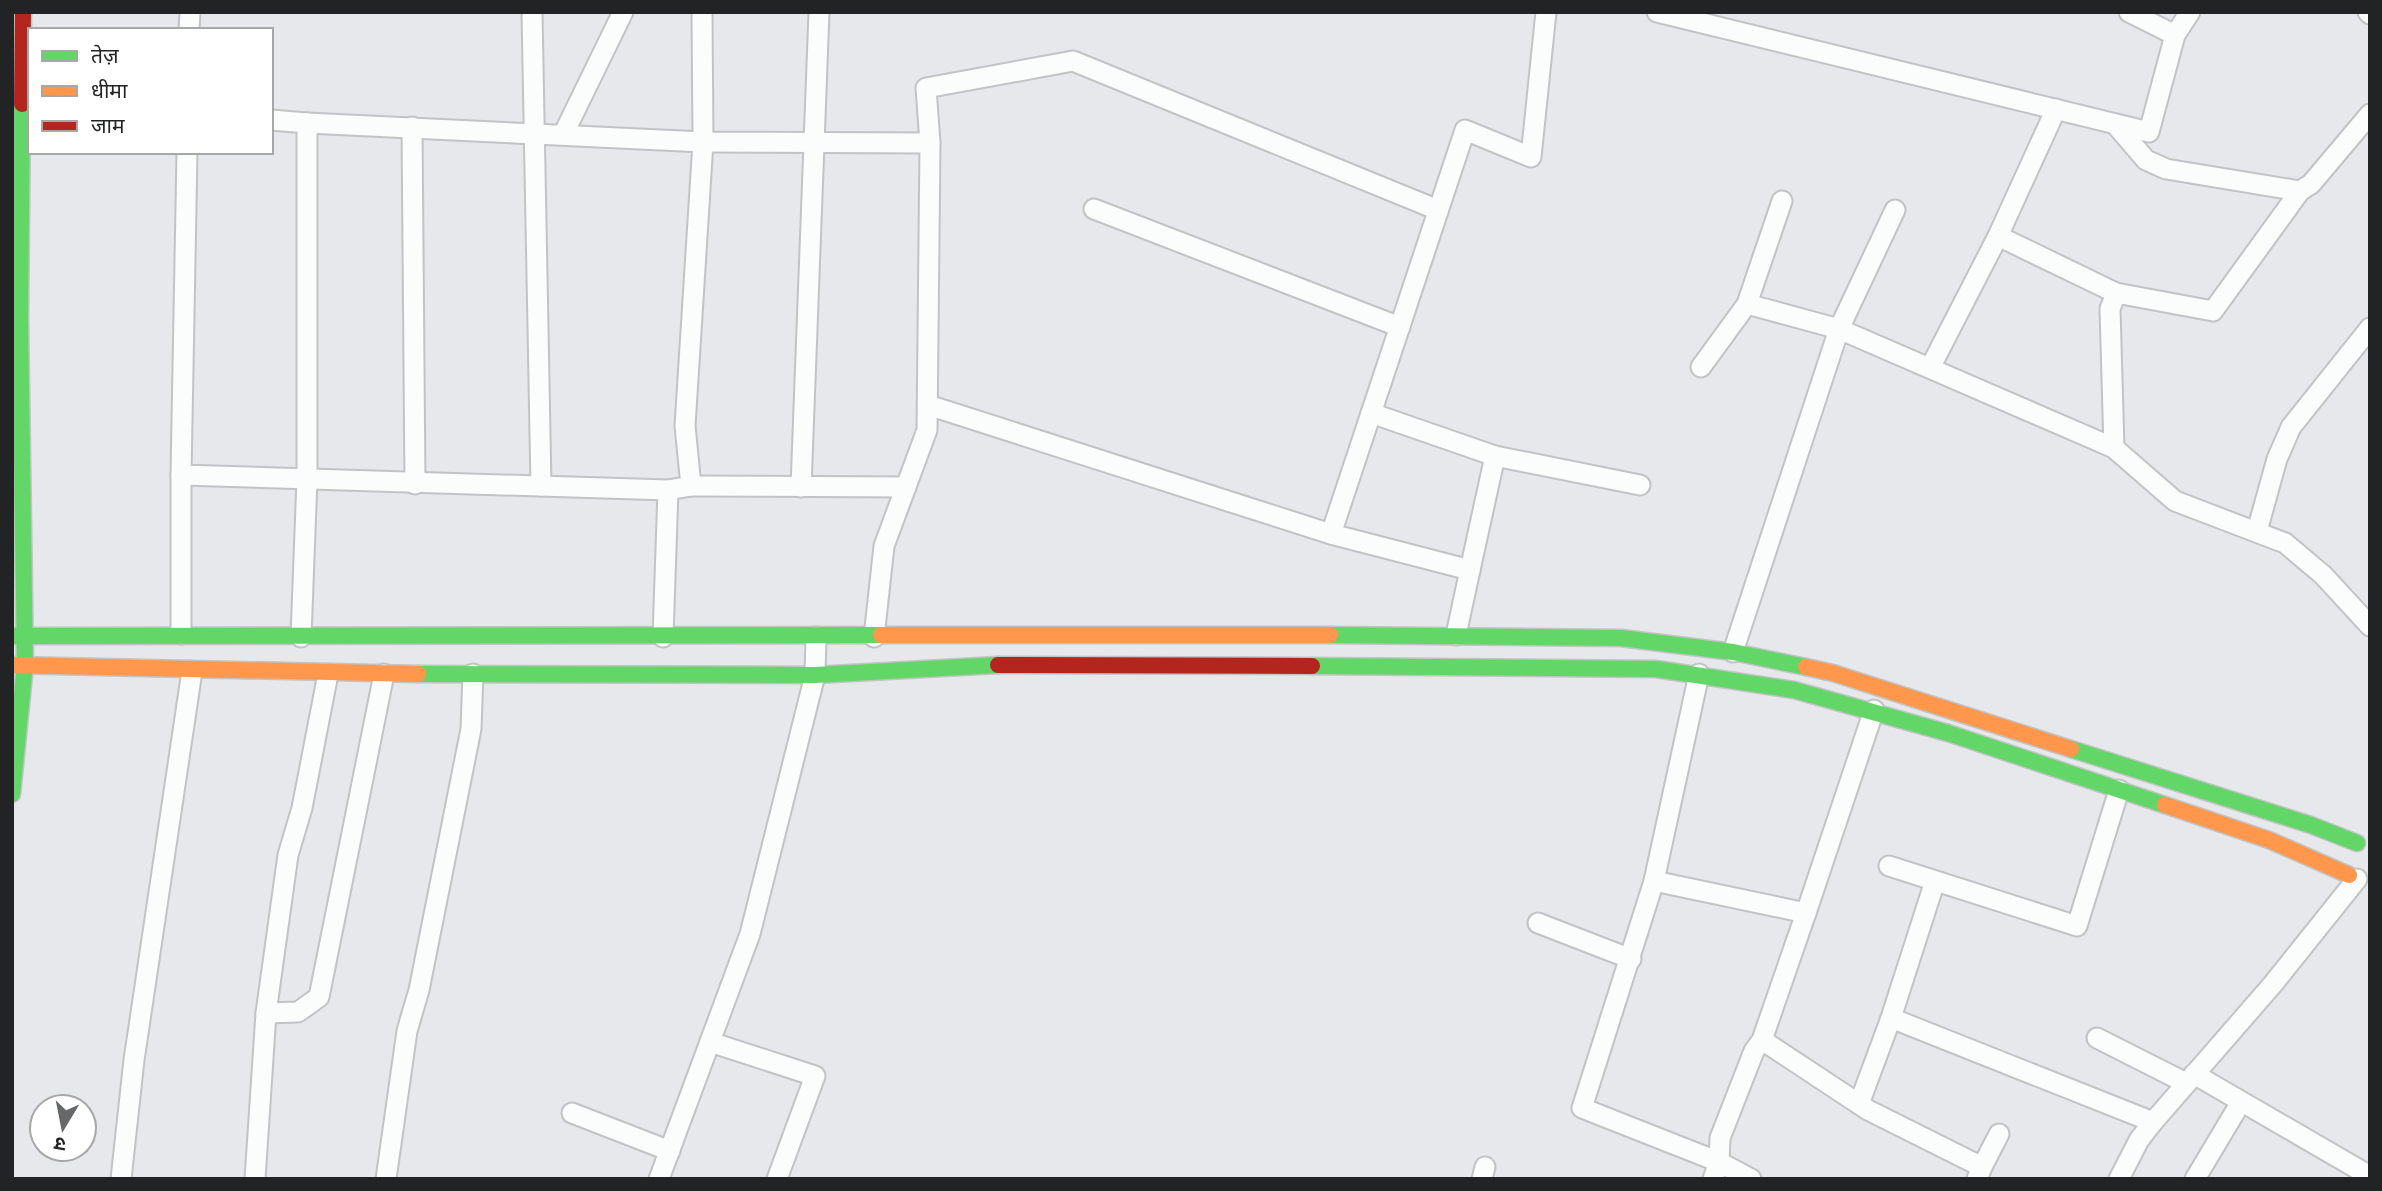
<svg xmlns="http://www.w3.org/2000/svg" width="2382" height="1191" viewBox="0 0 2382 1191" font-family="'PT Sans Narrow','Noto Sans Devanagari',sans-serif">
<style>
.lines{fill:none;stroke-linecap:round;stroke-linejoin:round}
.street-casing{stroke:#c2c3c5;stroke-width:23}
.fast-casing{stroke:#c2c3c5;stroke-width:19}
.slow-casing{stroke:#c2c3c5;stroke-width:19}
.jam-casing{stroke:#c2c3c5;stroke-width:19}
.street{stroke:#fbfcfc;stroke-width:19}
.fast{stroke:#63d668;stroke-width:16}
.slow{stroke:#ff974d;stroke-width:16}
.jam{stroke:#b3261e;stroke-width:16}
</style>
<rect width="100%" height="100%" fill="#e6e8eb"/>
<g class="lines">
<g class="street-casing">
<g id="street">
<path d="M532 12 541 486"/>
<path d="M1657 12 2149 132 2175 35 2190 12"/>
<path d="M2129 12 2175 35"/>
<path d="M2368 12 2370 14"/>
<path d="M189 30 190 12"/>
<path d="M271 120 307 123V479L301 637"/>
<path d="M307 123 703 142 930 143 927 430 884 546 874 637"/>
<path d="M2115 124 2146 160 2166 169 2300 191"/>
<path d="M412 127 415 484"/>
<path d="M563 135 623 12"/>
<path d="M930 143 926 88 1073 61 1438 210"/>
<path d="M187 152 181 475 668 490"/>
<path d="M1094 209 1400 327"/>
<path d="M1998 236 2116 293 2213 311 2300 191 2311 184 2370 114"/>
<path d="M1747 304 1839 329 1895 210"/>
<path d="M1701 367 1747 304 1782 201"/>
<path d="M1930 368 1998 236 2056 109"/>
<path d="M928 405 1331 534"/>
<path d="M1371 413 1495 456 1640 485"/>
<path d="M2114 448 2110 309 2116 293"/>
<path d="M691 486 906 487"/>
<path d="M801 487 819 12"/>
<path d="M2257 531 2277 459 2291 427 2370 328"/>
<path d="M1470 570 1495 456"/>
<path d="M181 634V475"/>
<path d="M1456 635 1470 570 1331 534 1465 130 1531 157 1546 12"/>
<path d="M663 637 668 490 691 486 685 426 703 142 702 12"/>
<path d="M1733 652 1839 329 2114 448 2175 501 2285 543 2323 575 2370 626"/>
<path d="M1699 674 1654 881 1582 1108 1719 1162 1751 1179"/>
<path d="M1889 866 2077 926 2119 790"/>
<path d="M1654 881 1806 913 1762 1040 1754 1051 1720 1138 1719 1162 1713 1179"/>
<path d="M1806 913 1874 710"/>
<path d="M1538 923 1631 959"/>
<path d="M266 1013 298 1012 319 997 384 674"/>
<path d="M1891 1018 2153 1122"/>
<path d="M2097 1038 2186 1083"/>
<path d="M1762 1040 1868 1110 1982 1167 1977 1179"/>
<path d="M710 1042 815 1076 777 1179"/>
<path d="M2194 1074 2363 1172"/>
<path d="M1859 1104 1891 1018 1935 881"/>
<path d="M572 1113 670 1151"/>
<path d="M1982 1167 1999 1134"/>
<path d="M121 1179 134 1060 192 671"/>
<path d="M255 1179 266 1013 288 855 302 808 328 674"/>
<path d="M386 1179 407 1031 419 990 471 729 473 674"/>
<path d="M659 1179 750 934 815 675 816 637"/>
<path d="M1482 1179 1485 1167"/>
<path d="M2119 1179 2139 1140 2153 1122 2273 984 2357 879"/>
<path d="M2195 1179 2241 1102"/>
</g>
</g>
<g class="fast-casing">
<g id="fast">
<path d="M1330 635 1621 638 1733 652 1806 667"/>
<path d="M12 636 881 635"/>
<path d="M1312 666 1656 669 1794 690 1948 733 2165 805"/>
<path d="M418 674 815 675 998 665"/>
<path d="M2071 749 2311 825 2357 843"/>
<path d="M12 794 25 665 20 320 22 104"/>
</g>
</g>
<g class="slow-casing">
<g id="slow">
<path d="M881 635H1330"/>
<path d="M12 665 418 674"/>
<path d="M1806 667 1833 673 2071 749"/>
<path d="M2165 805 2269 840 2349 875"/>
</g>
</g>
<g class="jam-casing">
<g id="jam">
<path d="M22 104 23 12"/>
<path d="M998 665 1312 666"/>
</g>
</g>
<use href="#street" class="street"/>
<use href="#fast" class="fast"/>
<use href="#slow" class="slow"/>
<use href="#jam" class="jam"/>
</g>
<rect width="2382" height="1191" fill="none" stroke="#222325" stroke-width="28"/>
<rect x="28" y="28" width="245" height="126" fill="#ffffff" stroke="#a7a7a8" stroke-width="2"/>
<rect x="42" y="51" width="35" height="10" fill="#63d668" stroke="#a7a7a8" stroke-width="2"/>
<text x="91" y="63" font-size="21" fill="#222325">तेज़</text>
<rect x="42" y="86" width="35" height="10" fill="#ff974d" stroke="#a7a7a8" stroke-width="2"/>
<text x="91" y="98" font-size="21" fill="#222325">धीमा</text>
<rect x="42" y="121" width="35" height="10" fill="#b3261e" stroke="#a7a7a8" stroke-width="2"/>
<text x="91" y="133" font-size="21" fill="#222325">जाम</text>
<g transform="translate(63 1128) rotate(190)"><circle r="33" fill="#ffffff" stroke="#a7a7a8" stroke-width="2"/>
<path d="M0-5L12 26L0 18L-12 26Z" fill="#67686a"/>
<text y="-10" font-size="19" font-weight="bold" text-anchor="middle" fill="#222325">उ</text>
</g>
</svg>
